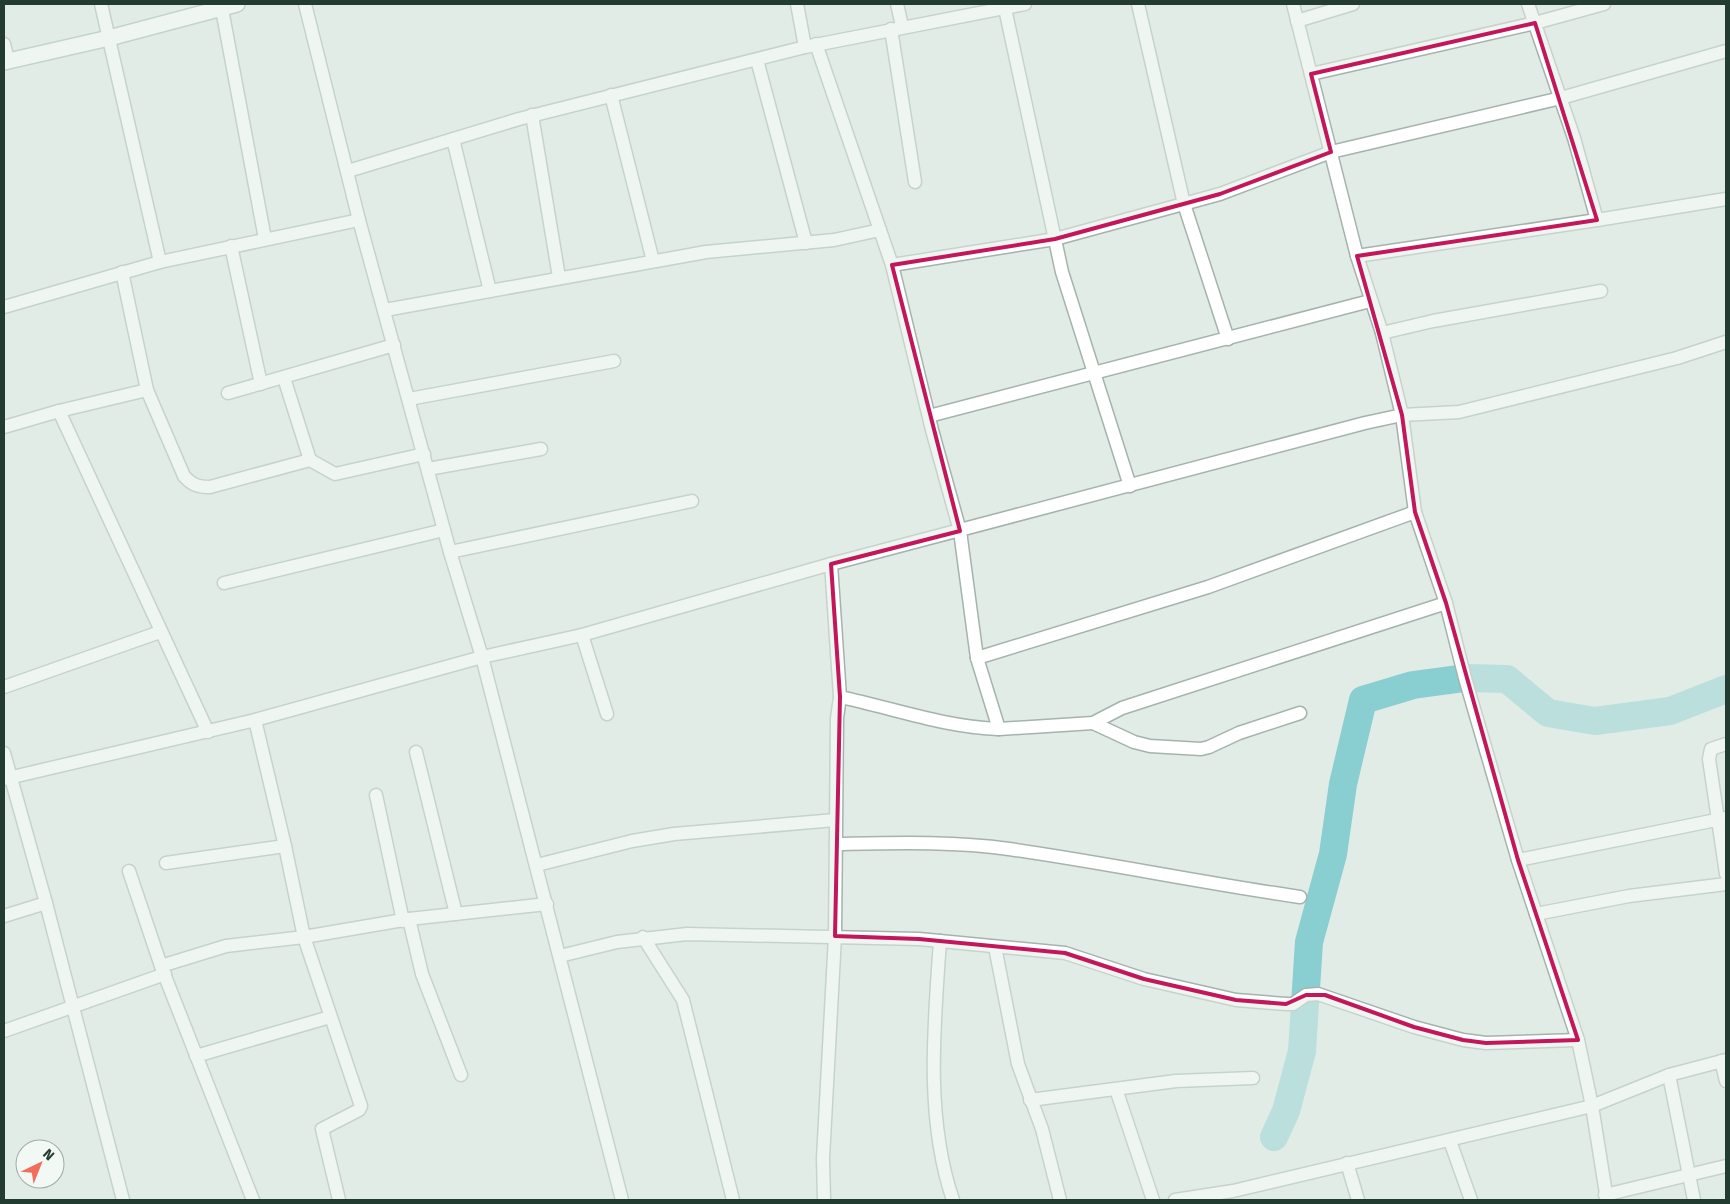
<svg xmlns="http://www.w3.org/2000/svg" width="1730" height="1204" viewBox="0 0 1730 1204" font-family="'Fira Sans',sans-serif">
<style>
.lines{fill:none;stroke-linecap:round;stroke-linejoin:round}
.river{stroke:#89ced1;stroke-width:28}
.street-casing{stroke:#a4b4ac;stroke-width:15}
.secondary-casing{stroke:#a0b7ac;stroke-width:18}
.street{stroke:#fff;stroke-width:12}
.secondary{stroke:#fff;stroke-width:15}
.marked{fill:none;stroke:#c2185b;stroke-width:4;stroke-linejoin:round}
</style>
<rect width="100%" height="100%" fill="#e1ece6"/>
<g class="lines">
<path class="river" d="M1274 1137 1286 1111 1302 1051 1309 942 1333 854 1343 784 1363 700 1413 685 1465 678 1507 679 1548 713 1595 721 1670 711 1726 689"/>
<g class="street-casing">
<g id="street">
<path d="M101 4 160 262"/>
<path d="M221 4 265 239"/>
<path d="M305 4 359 220 450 552 482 657 622 1200"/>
<path d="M797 4 805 47"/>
<path d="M897 4 902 26"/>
<path d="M1004 4 1062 272 1130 486"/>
<path d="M1138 4 1184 204 1228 339"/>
<path d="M1293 4 1357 256 1382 333 1402 415 1415 512 1446 603 1465 678 1518 860 1578 1040 1592 1106 1607 1200"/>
<path d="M1528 4 1574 138 1597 220 1726 199"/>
<path d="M1297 21 1353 4"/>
<path d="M891 29 915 182"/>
<path d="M4 44 8 60"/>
<path d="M816 44 892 265 932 430 960 531 977 658 999 729 1093 723 1122 708 1446 603"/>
<path d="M757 60 806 243"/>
<path d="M1311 74 1535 23 1604 4"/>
<path d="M611 95 653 261"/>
<path d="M532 115 559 277"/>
<path d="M453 139 490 291"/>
<path d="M348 171 519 119 805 47 1025 4"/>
<path d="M231 246 261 384"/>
<path d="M1357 256 1597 220"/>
<path d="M892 265 1055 239 1220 194 1331 152 1561 98 1726 51"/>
<path d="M122 272 147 390 184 476C192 485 198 487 210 487L310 460 335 474 424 454"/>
<path d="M4 307 160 262 359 220"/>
<path d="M385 310 706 252 834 240 880 230"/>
<path d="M1382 333 1433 321 1601 291"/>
<path d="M284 378 310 460"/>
<path d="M228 393 394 345"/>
<path d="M409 399 614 361"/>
<path d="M59 411 208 732"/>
<path d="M929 416 1370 301"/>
<path d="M4 427 59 411 147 390"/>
<path d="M428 469 541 449"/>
<path d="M450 552 692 501"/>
<path d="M224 583 444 530"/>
<path d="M582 635 607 714"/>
<path d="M977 658 1208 587 1415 512"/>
<path d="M4 687 160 632"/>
<path d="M840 697C893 708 944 727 999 729"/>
<path d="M1093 723 1134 742 1150 746 1201 749 1209 747 1239 733 1300 713"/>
<path d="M1726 744 1711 749 1709 759 1726 874"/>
<path d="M416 752 456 914"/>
<path d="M4 753 46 903 123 1200"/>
<path d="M4 779 255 720 482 657 582 635 831 564 1365 423 1402 415 1459 412 1677 358 1726 342"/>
<path d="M376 795 403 921"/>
<path d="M836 844C893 843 952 841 1009 849 1107 863 1203 883 1300 897"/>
<path d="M1518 860 1726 818"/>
<path d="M166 863 285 846"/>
<path d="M537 865 632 841 674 834 835 820"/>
<path d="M129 871 161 966"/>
<path d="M1536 914 1629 896 1726 884"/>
<path d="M4 916 46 903"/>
<path d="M409 919 422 974 461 1075"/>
<path d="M643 937 683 1000 733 1200"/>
<path d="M940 941C934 1026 925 1118 953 1200"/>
<path d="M995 947 1018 1064 1042 1129 1060 1200"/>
<path d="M560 956 617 942 687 934 919 939 1065 953 1144 979 1236 1000 1286 1004H1293L1306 995 1318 994 1414 1027 1463 1040 1486 1043 1578 1040"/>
<path d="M4 1031 165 974"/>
<path d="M196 1056 330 1017"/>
<path d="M1721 1061 1726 1081"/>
<path d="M1669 1075 1694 1200"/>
<path d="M1116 1089 1153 1200"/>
<path d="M1030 1100 1176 1081 1253 1078"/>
<path d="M1450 1141 1471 1200"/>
<path d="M1347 1163 1358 1200"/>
<path d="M1605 1195 1726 1166"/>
<path d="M253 1200 161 966 226 946 304 937 285 846 255 720"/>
<path d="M339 1200 322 1129 359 1110 361 1106 304 937 409 919 547 904"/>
<path d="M824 1200 823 1158 835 936 837 718 840 697 831 564"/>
<path d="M1175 1200 1233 1191 1592 1106 1669 1075 1726 1060"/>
</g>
</g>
<g class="secondary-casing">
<path id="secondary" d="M4 62 109 38 237 4"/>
</g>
<use href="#street" class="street"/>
<use href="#secondary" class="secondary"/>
</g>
<path d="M0 0H1730V1204H0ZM1535 23 1597 220 1357 256 1402 415 1415 512 1446 603 1518 860 1578 1040 1486 1043 1463 1040 1414 1027 1325 995H1306L1286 1004 1236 1000 1144 979 1065 953 919 939 835 936 840 697 831 564 960 531 892 265 1055 239 1220 194 1331 152 1311 74Z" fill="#e1ece6" fill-opacity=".55" fill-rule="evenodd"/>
<path class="marked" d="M1535 23 1597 220 1357 256 1402 415 1415 512 1446 603 1518 860 1578 1040 1486 1043 1463 1040 1414 1027 1325 995H1306L1286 1004 1236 1000 1144 979 1065 953 919 939 835 936 840 697 831 564 960 531 892 265 1055 239 1220 194 1331 152 1311 74Z"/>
<rect width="1730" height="1204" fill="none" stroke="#223c32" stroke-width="10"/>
<g transform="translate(40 1164) rotate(43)"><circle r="24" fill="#f2f8f4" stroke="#9fada6"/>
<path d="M0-4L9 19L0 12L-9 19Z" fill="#f16e5a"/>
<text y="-8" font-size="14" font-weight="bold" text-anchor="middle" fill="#223c32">N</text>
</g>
</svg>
